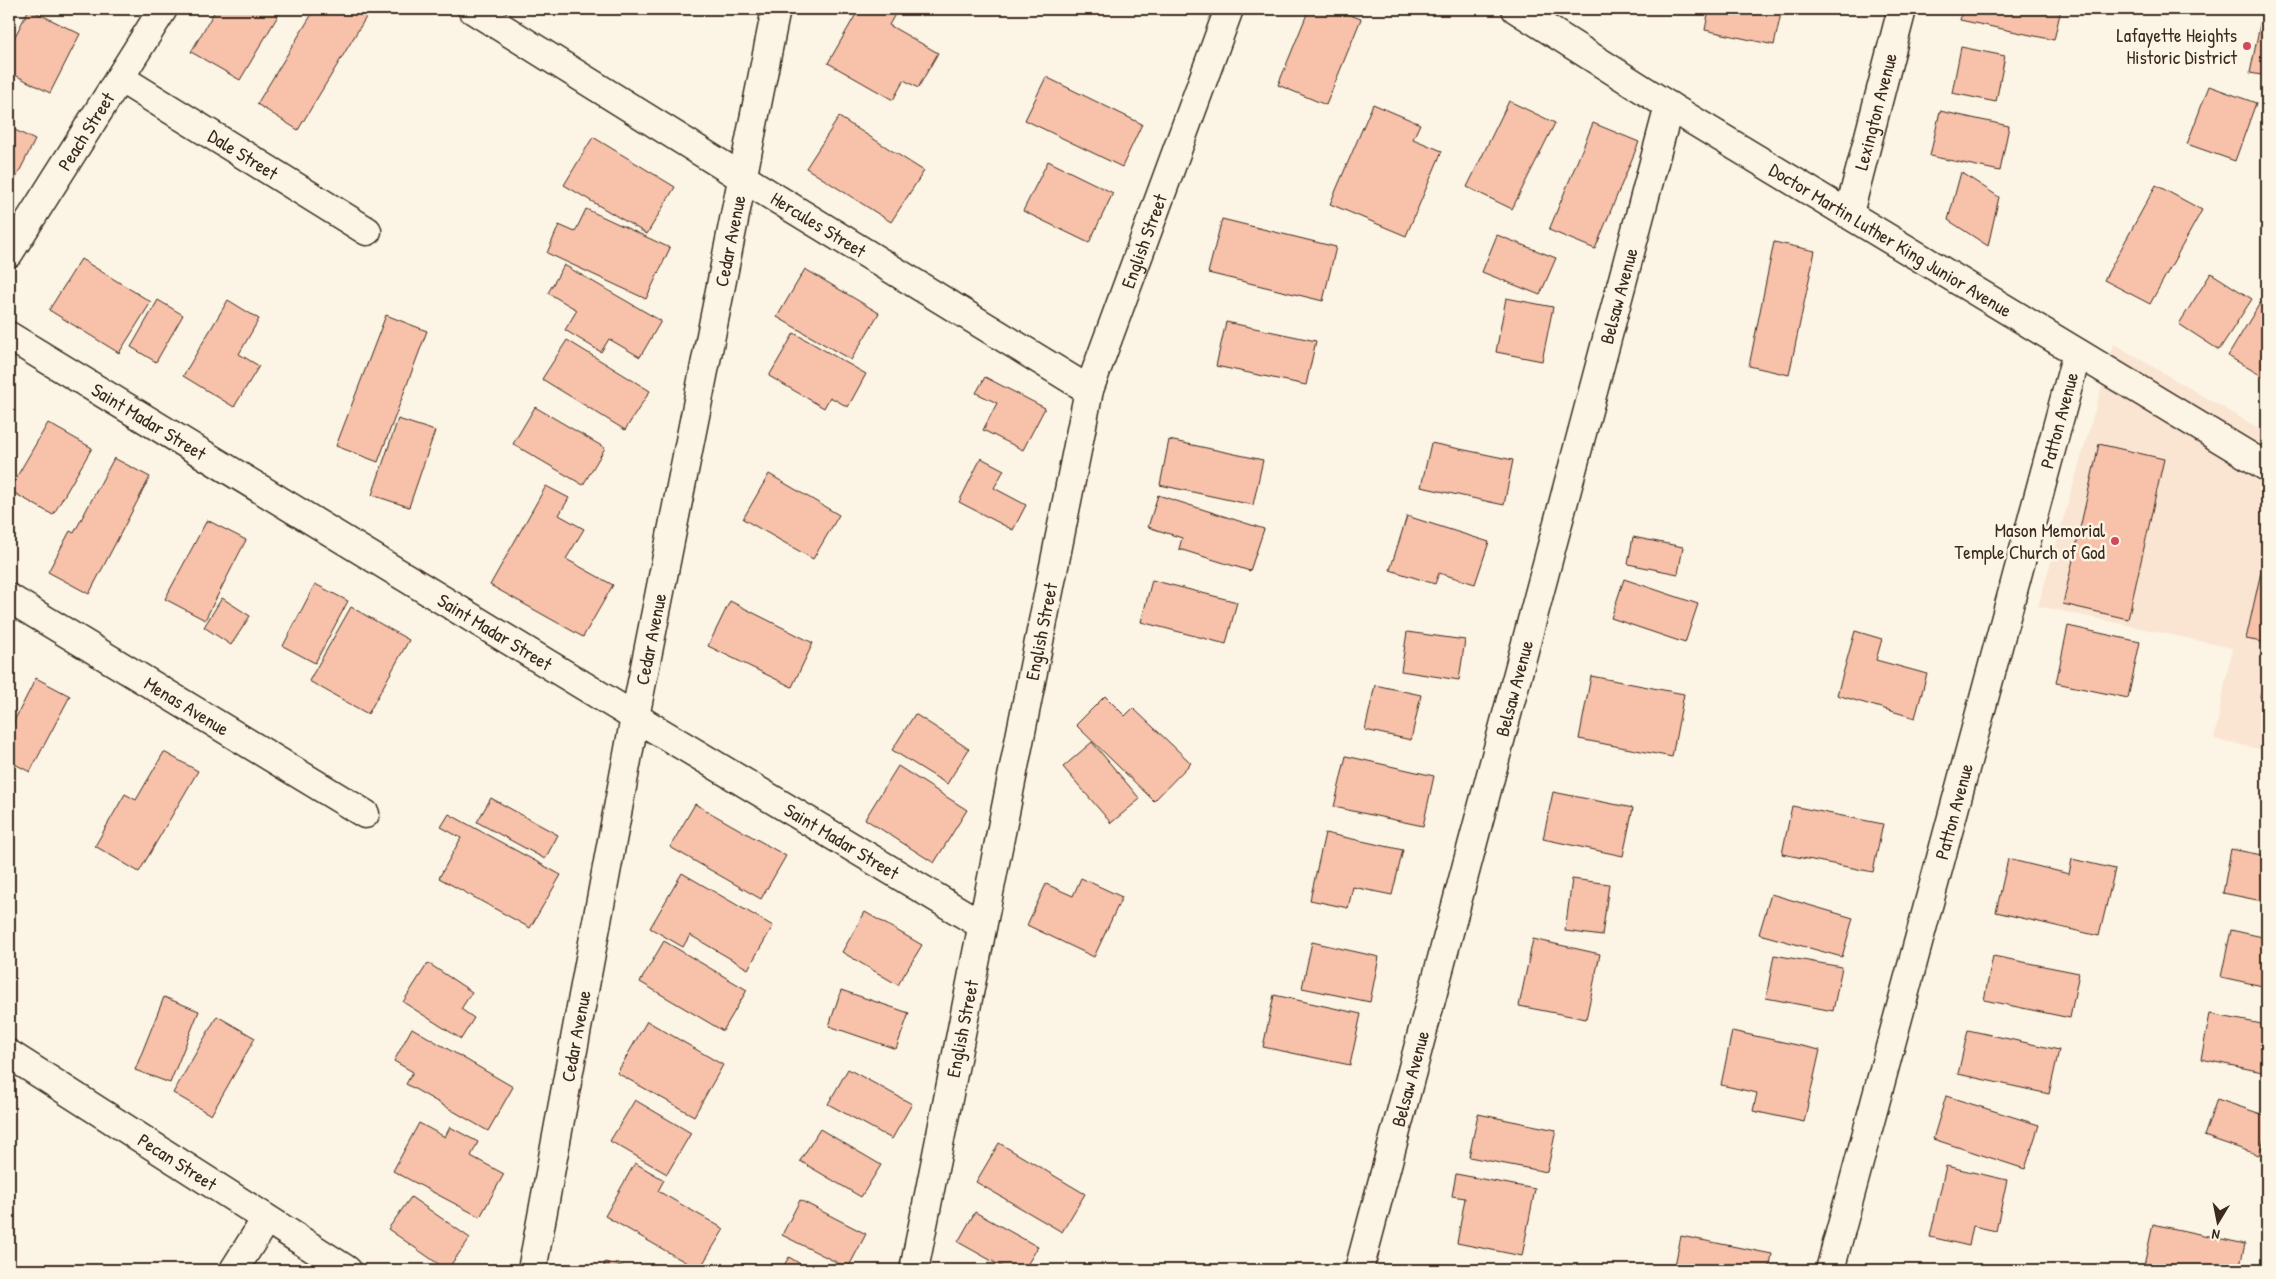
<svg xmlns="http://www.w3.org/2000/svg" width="2276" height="1279" viewBox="0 0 2276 1279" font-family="'Patrick Hand',sans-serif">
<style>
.built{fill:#fae5d3}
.building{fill:#f7c1aa;stroke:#3b2a1e}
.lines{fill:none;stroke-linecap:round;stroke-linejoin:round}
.minor-casing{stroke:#3b2a1e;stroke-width:31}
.secondary-casing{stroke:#3b2a1e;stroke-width:31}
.minor{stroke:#fcf5e5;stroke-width:28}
.secondary{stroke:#fcf5e5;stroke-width:28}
.poi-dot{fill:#d1495b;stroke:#fcf5e5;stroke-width:2}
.labels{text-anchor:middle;stroke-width:5;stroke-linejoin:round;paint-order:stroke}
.poi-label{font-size:19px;fill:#3b2a1e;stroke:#fcf5e5;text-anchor:end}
.street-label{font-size:19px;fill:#3b2a1e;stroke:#fcf5e5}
</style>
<rect width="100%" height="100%" fill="#fcf5e5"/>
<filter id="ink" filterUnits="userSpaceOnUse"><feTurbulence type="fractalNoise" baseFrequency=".02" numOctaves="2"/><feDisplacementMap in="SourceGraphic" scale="10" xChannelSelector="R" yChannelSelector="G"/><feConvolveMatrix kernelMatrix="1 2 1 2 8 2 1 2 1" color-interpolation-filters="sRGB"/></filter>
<g filter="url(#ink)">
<path class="built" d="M2114 344 2267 433V751L2214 739 2232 648 2038 606Z"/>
<g class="building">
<path d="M29 9 80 34 50 93 9 72V48Z"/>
<path d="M216 9H282L240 80 191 52Z"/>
<path d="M315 9H371L298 130 257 104Z"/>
<path d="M859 9H898L889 25 938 53 918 88 904 80 893 100 828 63Z"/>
<path d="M1309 9H1334L1361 19 1326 105 1278 85Z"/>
<path d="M1709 9H1782L1774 45 1705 30Z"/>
<path d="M1962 9H2061L2054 40 1960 20Z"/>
<path d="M2263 10 2267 11V76L2250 73Z"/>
<path d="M1961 47 2005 56 1996 102 1952 93Z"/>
<path d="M1046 77 1142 124 1122 167 1025 120Z"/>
<path d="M2209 86 2256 103 2235 161 2187 144Z"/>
<path d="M1509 101 1555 123 1512 209 1467 187Z"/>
<path d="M1373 104 1420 124 1413 139 1442 151 1406 236 1330 204Z"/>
<path d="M1940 111 2009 126 2000 171 1930 156Z"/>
<path d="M839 117 924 171 891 222 806 168Z"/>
<path d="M1593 123 1639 142 1595 249 1549 230Z"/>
<path d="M9 127 35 140 9 192Z"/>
<path d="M593 137 675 187 647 234 564 185Z"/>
<path d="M1048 161 1113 193 1089 243 1023 211Z"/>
<path d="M1961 172 1999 197 1988 246 1948 220Z"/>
<path d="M2156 185 2202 210 2150 304 2104 280Z"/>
<path d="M586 209 670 248 646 299 547 253 559 225 575 232Z"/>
<path d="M1222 219 1336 247 1323 301 1208 273Z"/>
<path d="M1497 235 1556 258 1540 295 1482 272Z"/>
<path d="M1774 242 1815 251 1789 375 1749 366Z"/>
<path d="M81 259 151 302 119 353 49 310Z"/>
<path d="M564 265 661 321 640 357 609 339 601 352 565 330 577 310 548 293Z"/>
<path d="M805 269 879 313 851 360 777 317Z"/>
<path d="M2211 273 2252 299 2219 350 2179 324Z"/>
<path d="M1506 298 1553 307 1542 361 1496 352Z"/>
<path d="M158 300 183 315 156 362 131 347Z"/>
<path d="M228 300 259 319 239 354 259 366 234 407 183 376Z"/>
<path d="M2260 303 2267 308V379L2228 356Z"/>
<path d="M386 315 427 331 378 462 336 446Z"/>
<path d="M1226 322 1316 341 1306 385 1216 366Z"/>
<path d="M794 333 866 374 848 407 830 397 824 408 769 376Z"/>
<path d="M567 340 650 391 625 430 542 379Z"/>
<path d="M985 377 1045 408 1023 450 983 430 997 403 976 393Z"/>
<path d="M535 407 605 448 583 485 513 444Z"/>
<path d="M398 419 435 431 409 507 372 495Z"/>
<path d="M48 423 92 448 53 515 9 490Z"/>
<path d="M1169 440 1263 460 1253 505 1160 485Z"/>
<path d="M1431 443 1513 460 1504 505 1421 487Z"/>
<path d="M2099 444 2164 459 2128 619 2063 604Z"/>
<path d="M114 458 150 477 89 594 48 572 70 531 74 533Z"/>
<path d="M981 458 1004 470 994 488 1026 505 1013 530 959 502Z"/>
<path d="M769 474 839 515 813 559 743 519Z"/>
<path d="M546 486 569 498 559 515 584 529 566 559 613 585 583 637 490 585Z"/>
<path d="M1158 495 1264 529 1250 571 1179 549 1182 538 1148 527Z"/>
<path d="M1407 516 1489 542 1475 584 1439 573 1435 584 1390 570Z"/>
<path d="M207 520 246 540 205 620 165 599Z"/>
<path d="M1633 537 1683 547 1678 574 1628 564Z"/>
<path d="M2267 545V643L2246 639Z"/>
<path d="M1624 579 1698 604 1685 643 1611 618Z"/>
<path d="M1152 580 1237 602 1226 644 1141 622Z"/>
<path d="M315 584 348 601 315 663 283 646Z"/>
<path d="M222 598 250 616 231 645 204 627Z"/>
<path d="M730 601 813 643 792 687 708 646Z"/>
<path d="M351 607 409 640 368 714 309 681Z"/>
<path d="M2068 626 2140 642 2128 698 2056 683Z"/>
<path d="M1855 631 1882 639 1876 660 1927 674 1915 718 1837 695Z"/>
<path d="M1407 632 1465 640 1459 680 1401 671Z"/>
<path d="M2267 668V699L2260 697Z"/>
<path d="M1591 676 1684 694 1672 757 1579 739Z"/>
<path d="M36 678 70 696 30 772 9 761V731Z"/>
<path d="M1375 685 1421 695 1411 740 1365 730Z"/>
<path d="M1105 696 1125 716 1133 708 1191 763 1154 801 1076 725Z"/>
<path d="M915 714 969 749 947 784 892 750Z"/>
<path d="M1092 742 1140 799 1111 823 1063 767Z"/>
<path d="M164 752 198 771 139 872 95 846 125 794 136 800Z"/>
<path d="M1346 756 1434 776 1423 826 1334 807Z"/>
<path d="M898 766 967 810 934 863 865 819Z"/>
<path d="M1553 792 1633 808 1623 856 1543 839Z"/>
<path d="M491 798 558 835 545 859 477 822Z"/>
<path d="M695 804 786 856 761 899 670 847Z"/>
<path d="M1792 806 1883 824 1873 872 1782 854Z"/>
<path d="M449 814 561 875 530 928 439 878 461 838 441 827Z"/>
<path d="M1325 833 1403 850 1392 895 1353 887 1348 908 1310 900Z"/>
<path d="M2231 849 2267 856V902L2223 893Z"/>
<path d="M2008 859 2069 874 2072 859 2115 869 2099 936 1996 912Z"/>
<path d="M682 873 773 926 748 969 690 935 683 947 650 928Z"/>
<path d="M1081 878 1122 897 1094 957 1027 925 1046 884 1073 896Z"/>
<path d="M1572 879 1609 884 1602 936 1565 931Z"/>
<path d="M1771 894 1853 918 1842 957 1759 934Z"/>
<path d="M865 912 922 945 898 985 842 952Z"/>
<path d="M2231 930 2267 938V987L2221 977Z"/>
<path d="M1533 939 1600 954 1586 1019 1519 1006Z"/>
<path d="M664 941 747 990 723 1031 640 982Z"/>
<path d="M1312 942 1379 957 1370 1002 1302 988Z"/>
<path d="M1774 955 1842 967 1833 1011 1766 998Z"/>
<path d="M1993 956 2079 973 2070 1018 1984 1000Z"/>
<path d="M428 963 472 992 461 1009 474 1018 461 1039 403 1002Z"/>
<path d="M841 990 909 1013 896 1049 829 1026Z"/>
<path d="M1274 995 1361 1014 1350 1065 1263 1047Z"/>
<path d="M164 997 199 1011 170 1083 135 1070Z"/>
<path d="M2210 1014 2267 1025V1073L2201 1059Z"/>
<path d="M217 1016 255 1038 211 1115 173 1093Z"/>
<path d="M647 1021 723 1065 694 1116 617 1073Z"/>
<path d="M412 1028 513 1087 488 1131 406 1084 413 1072 394 1061Z"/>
<path d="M1968 1030 2059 1050 2049 1094 1958 1074Z"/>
<path d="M1732 1031 1820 1050 1804 1122 1753 1111 1757 1093 1721 1085Z"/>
<path d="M848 1069 912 1104 892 1139 828 1104Z"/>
<path d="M1946 1096 2039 1125 2025 1169 1933 1139Z"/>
<path d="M2217 1099 2267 1116V1131L2259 1155 2204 1136Z"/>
<path d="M635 1100 691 1133 667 1174 610 1141Z"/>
<path d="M1478 1114 1556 1130 1547 1172 1469 1157Z"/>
<path d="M419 1123 445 1137 450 1127 478 1142 471 1156 504 1174 480 1217 393 1171Z"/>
<path d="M820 1129 881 1165 861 1197 800 1161Z"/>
<path d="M999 1143 1085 1194 1062 1232 976 1182Z"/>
<path d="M635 1163 664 1180 658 1191 724 1229 699 1270 605 1216Z"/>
<path d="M1946 1166 2007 1180 1996 1231 1973 1226 1969 1246 1930 1237Z"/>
<path d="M1456 1174 1535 1189 1522 1256 1457 1243 1465 1198 1452 1196Z"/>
<path d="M411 1197 470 1238 447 1270 388 1229Z"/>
<path d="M800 1200 866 1234 848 1268 782 1235Z"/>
<path d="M975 1212 1038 1247 1024 1270H1008L958 1242Z"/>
<path d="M2153 1224 2245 1244 2239 1270H2143Z"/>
<path d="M1681 1236 1772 1254 1769 1270H1674Z"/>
<path d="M789 1257 810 1270H781Z"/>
<path d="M605 1262 635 1270H603Z"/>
<path d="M1200 1265 1234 1270H1199Z"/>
<path d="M1424 1266 1446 1270H1423Z"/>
</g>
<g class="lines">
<g class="minor-casing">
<g id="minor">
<path id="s1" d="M472 9 743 178 1089 390"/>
<path id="s2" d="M120 78 367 231"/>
<path id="s3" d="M1849 213 1902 9"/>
<path id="s4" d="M9 253 163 9"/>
<path id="s5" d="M9 336 635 717 982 925"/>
<path id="s6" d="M9 598 365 814"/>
<path id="s7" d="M9 1054 347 1270"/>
<path d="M234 1270 266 1219"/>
<path id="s8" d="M532 1270 635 717 776 9"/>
<path id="s9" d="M914 1270 1089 390 1229 9"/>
<path id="s10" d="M1359 1270 1669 106"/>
<path id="s11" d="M1830 1270 2077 353"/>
</g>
</g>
<g class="secondary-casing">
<g id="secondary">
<path id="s12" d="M1516 9 1669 106 2267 467"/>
</g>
</g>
<use href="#minor" class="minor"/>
<use href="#secondary" class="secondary"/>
</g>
</g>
<g class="poi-dot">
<circle cx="2247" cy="46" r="5"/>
<circle cx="2115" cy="541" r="5"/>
</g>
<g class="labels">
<g class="poi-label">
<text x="2237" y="42">Lafayette Heights<tspan x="2237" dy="22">Historic District</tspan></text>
<text x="2105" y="537">Mason Memorial<tspan x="2105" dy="22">Temple Church of God</tspan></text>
</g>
<g class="street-label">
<text dy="7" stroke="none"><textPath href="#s3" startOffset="105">Lexington Avenue</textPath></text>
<text dy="7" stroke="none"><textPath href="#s4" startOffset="144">Peach Street</textPath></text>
<text dy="7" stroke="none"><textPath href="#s2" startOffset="145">Dale Street</textPath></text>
<text dy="7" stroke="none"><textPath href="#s1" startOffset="408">Hercules Street</textPath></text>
<text dy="7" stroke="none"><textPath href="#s12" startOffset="440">Doctor Martin Luther King Junior Avenue</textPath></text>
<text dy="7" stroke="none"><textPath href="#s9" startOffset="1056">English Street</textPath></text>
<text dy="7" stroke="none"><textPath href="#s8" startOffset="1048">Cedar Avenue</textPath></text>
<text dy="7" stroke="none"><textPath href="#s10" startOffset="1008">Belsaw Avenue</textPath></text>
<text dy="7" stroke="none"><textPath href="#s11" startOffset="880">Patton Avenue</textPath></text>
<text dy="7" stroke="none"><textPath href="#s5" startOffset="164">Saint Madar Street</textPath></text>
<text dy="7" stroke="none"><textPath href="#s9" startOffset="651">English Street</textPath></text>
<text dy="7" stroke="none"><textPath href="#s5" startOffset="569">Saint Madar Street</textPath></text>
<text dy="7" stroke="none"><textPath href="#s8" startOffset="642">Cedar Avenue</textPath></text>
<text dy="7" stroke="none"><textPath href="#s10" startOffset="602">Belsaw Avenue</textPath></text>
<text dy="7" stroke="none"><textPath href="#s6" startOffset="208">Menas Avenue</textPath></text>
<text dy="7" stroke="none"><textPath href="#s11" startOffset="475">Patton Avenue</textPath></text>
<text dy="7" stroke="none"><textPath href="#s5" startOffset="974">Saint Madar Street</textPath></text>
<text dy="7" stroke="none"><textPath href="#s9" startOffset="246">English Street</textPath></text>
<text dy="7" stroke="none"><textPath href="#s8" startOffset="238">Cedar Avenue</textPath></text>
<text dy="7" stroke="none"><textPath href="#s10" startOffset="198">Belsaw Avenue</textPath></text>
<text dy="7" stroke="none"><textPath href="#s7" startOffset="200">Pecan Street</textPath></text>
</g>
</g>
<rect width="2276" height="1279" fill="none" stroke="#fcf5e5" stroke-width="30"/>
<rect x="15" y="15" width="2246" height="1249" fill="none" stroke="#3b2a1e" stroke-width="2" filter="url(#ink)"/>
<g transform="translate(2218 1222) rotate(190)" stroke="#fcf5e5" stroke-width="4" paint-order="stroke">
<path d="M0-4L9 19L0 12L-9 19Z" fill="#3b2a1e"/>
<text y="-8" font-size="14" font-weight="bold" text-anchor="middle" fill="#3b2a1e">N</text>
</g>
</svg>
